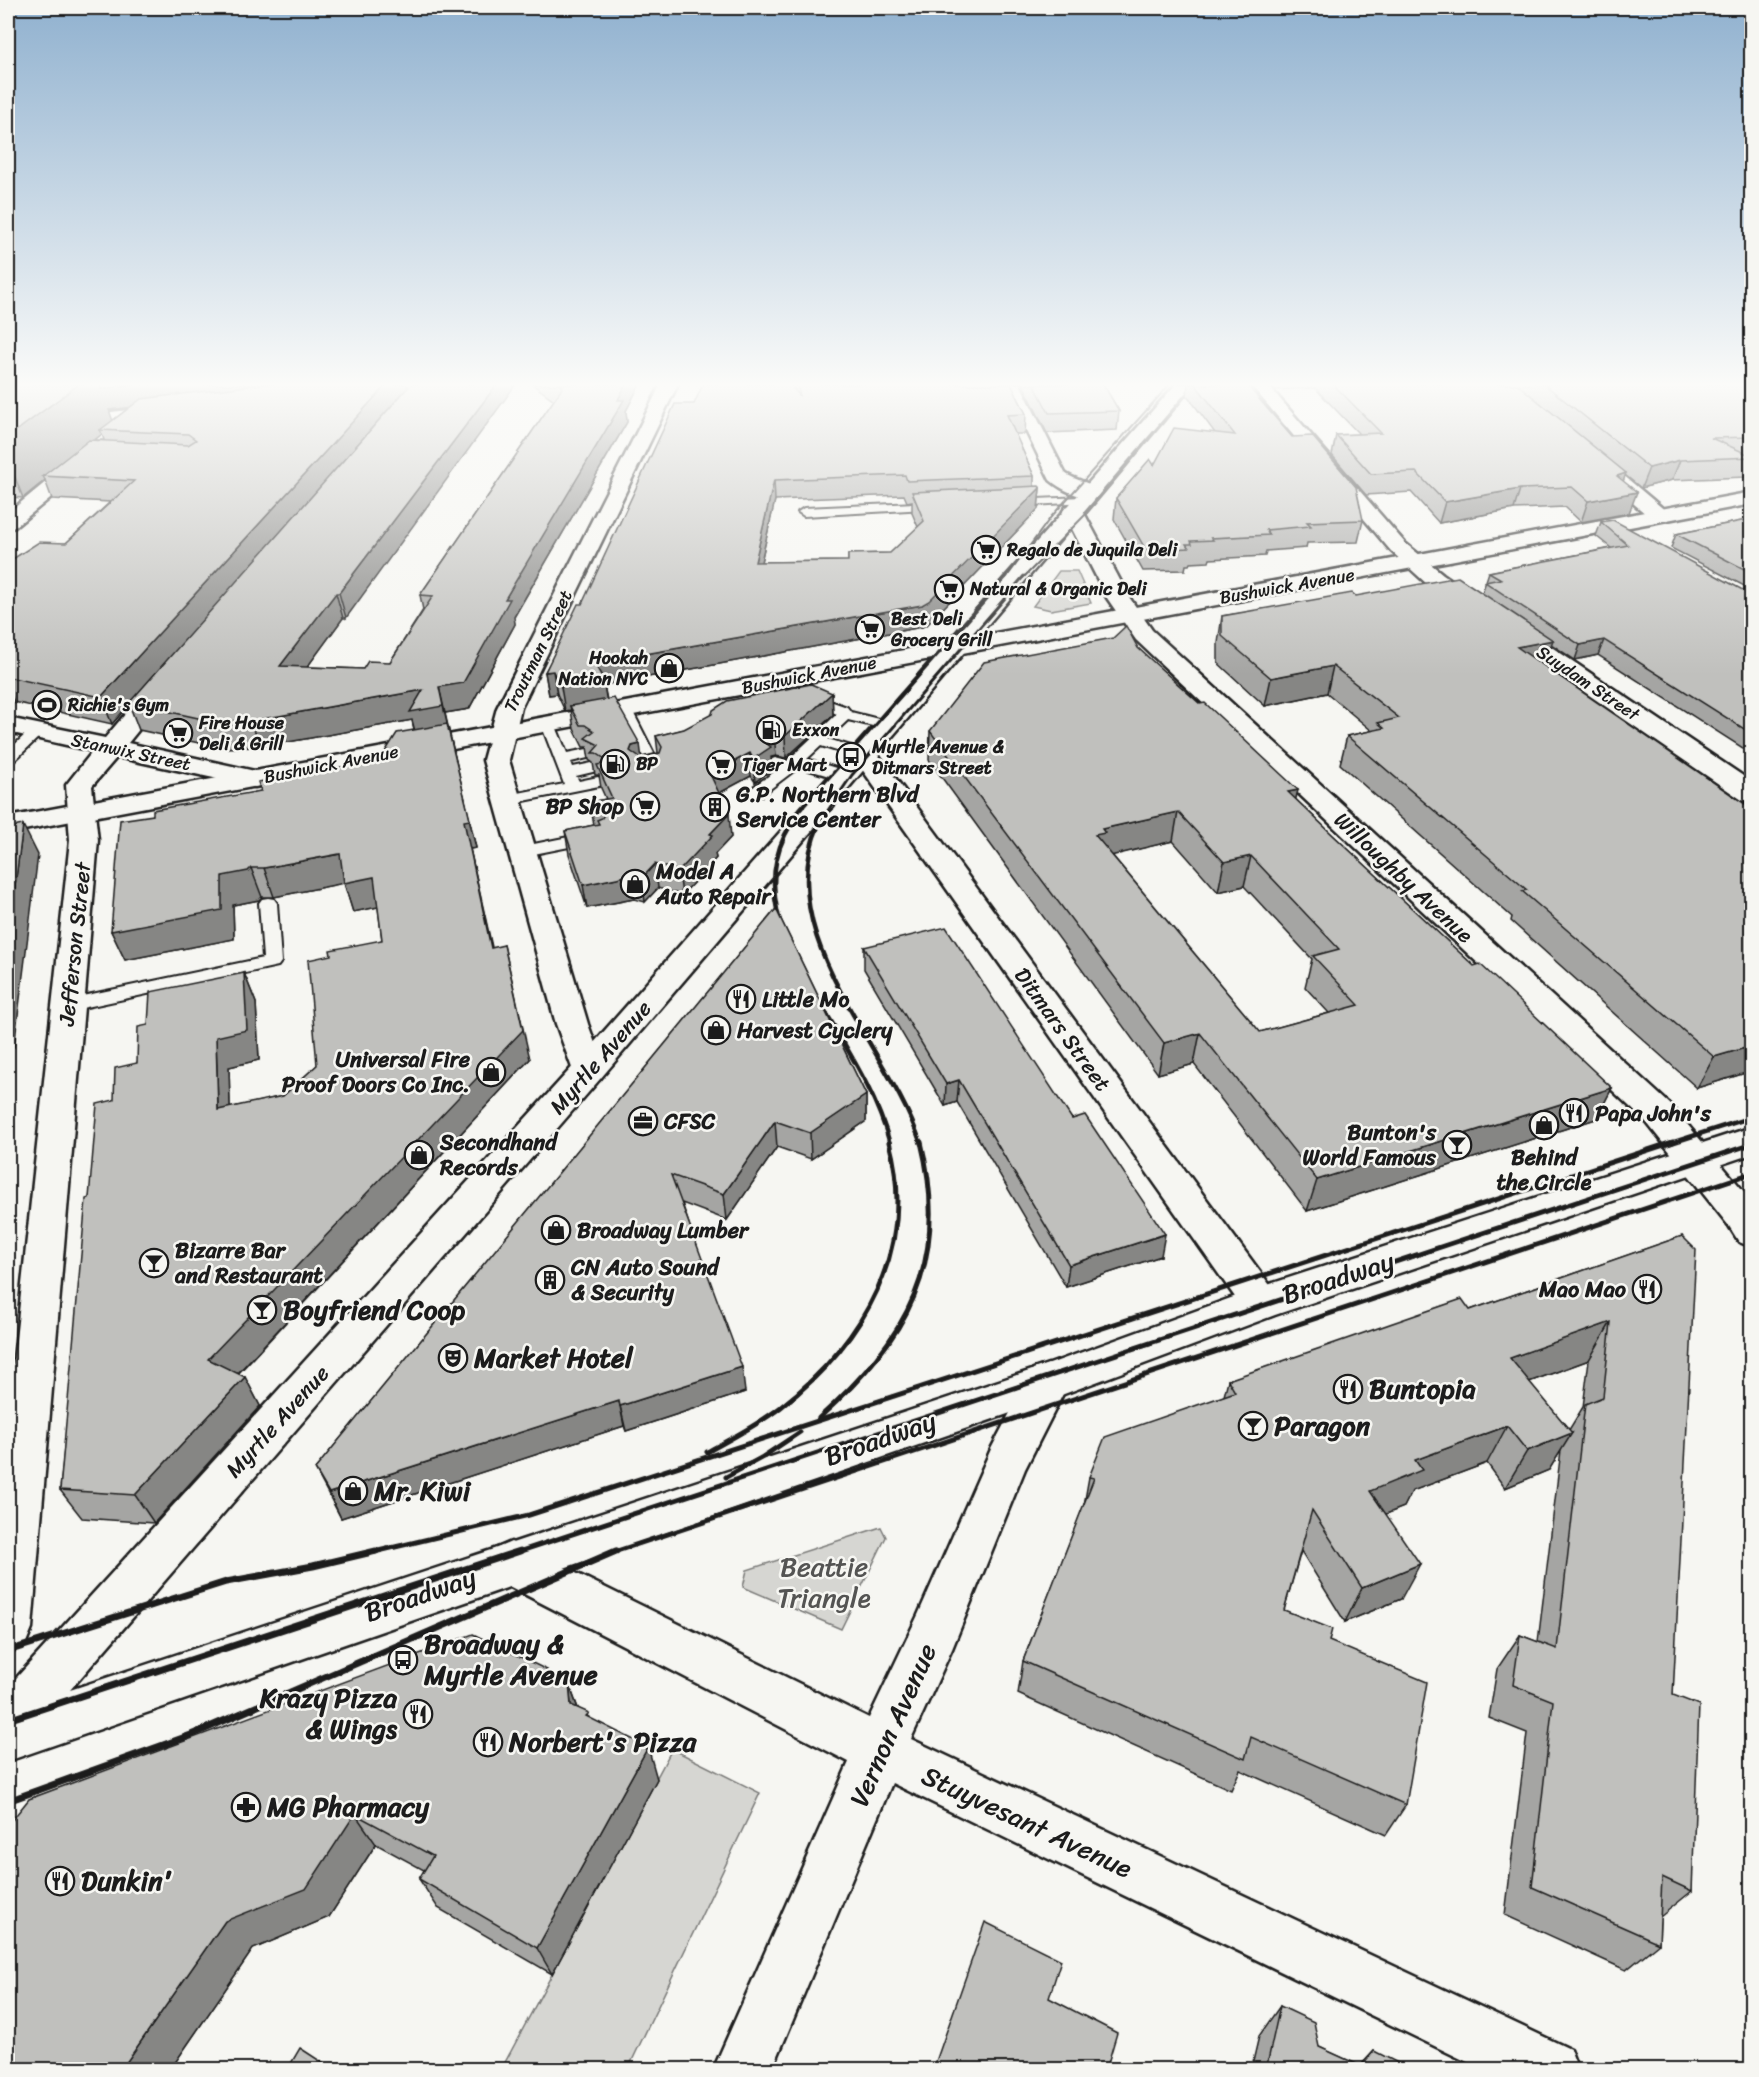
<svg xmlns="http://www.w3.org/2000/svg" width="1759" height="2077" viewBox="0 0 1759 2077" font-family="Sriracha,sans-serif">
<style>
.green{fill:#d6d6d2;stroke:#797977;stroke-width:1.5}
.lines{fill:none;stroke-linecap:round;stroke-linejoin:round}
.service-casing{stroke:#1c1c1c;stroke-width:4}
.minor-casing{stroke:#1c1c1c;stroke-width:5}
.secondary-casing{stroke:#1c1c1c;stroke-width:5}
.primary-casing{stroke:#1c1c1c;stroke-width:5}
.service{fill:#f6f6f2;fill-rule:evenodd}
.minor{fill:#f6f6f2;fill-rule:evenodd}
.secondary{fill:#f6f6f2;fill-rule:evenodd}
.primary{fill:#f6f6f2;fill-rule:evenodd}
.rail-far4{stroke:#1c1c1c;stroke-width:2}
.rail-far3{stroke:#1c1c1c;stroke-width:3}
.rail-far2{stroke:#1c1c1c;stroke-width:4.5}
.rail-far1{stroke:#1c1c1c;stroke-width:5}
.rail{stroke:#1c1c1c;stroke-width:7}
.wall{fill:#a5a5a3;stroke:#1c1c1c;stroke-width:1.5;fill-rule:evenodd}
.shaded-wall{fill:#868684;stroke:#1c1c1c;stroke-width:1.5}
.building{fill:#c0c0bd;stroke:#1c1c1c;stroke-width:1.5;fill-rule:evenodd}
.labels{text-anchor:middle;stroke-width:5;stroke-linejoin:round;paint-order:stroke}
.far-poi-label{font-size:18px;font-weight:bold;fill:#1c1c1c;stroke:#f6f6f2;text-anchor:start}
.far-street-label{font-size:18px;fill:#1c1c1c;stroke:#f6f6f2}
.poi-label{font-size:22px;font-weight:bold;fill:#1c1c1c;stroke:#f6f6f2;text-anchor:start}
.street-label{font-size:22px;fill:#1c1c1c;stroke:#f6f6f2}
.near-street-label{font-size:27px;fill:#1c1c1c;stroke:#f6f6f2}
.near-poi-label{font-size:27px;font-weight:bold;fill:#1c1c1c;stroke:#f6f6f2;text-anchor:start}
.near-park-label{font-size:27px;fill:#545453;stroke:#f6f6f2}
</style>
<rect width="100%" height="100%" fill="#f6f6f2"/>
<filter id="ink" filterUnits="userSpaceOnUse"><feTurbulence type="fractalNoise" baseFrequency=".0167" numOctaves="2"/><feDisplacementMap in="SourceGraphic" scale="12" xChannelSelector="R" yChannelSelector="G"/><feConvolveMatrix kernelMatrix="1 2 1 2 8 2 1 2 1" color-interpolation-filters="sRGB"/></filter>
<g filter="url(#ink)">
<g class="green">
<path d="M1059 571H1077L1091 603 1051 610 1033 606Z"/>
<path d="M881 1527 886 1537 841 1629 743 1587 747 1570Z"/>
<path d="M672 1749 760 1793 628 2069 501 2070Z"/>
</g>
<g class="lines">
<g class="service-casing">
<g id="service">
<path d="M1083 497 1087 498V502L1013 506 1007 503 1013 500Z"/>
<path d="M939 502 943 504V508L804 516 798 512 804 508Z"/>
<path d="M813 695 847 707 851 712 894 723 896 726 889 730 848 720 828 739 870 752 873 755 870 758 865 760 821 746 807 759 852 773 854 776 852 779 846 781 799 767 761 796H749L747 793 749 790 778 769 770 766 767 763 770 760 775 758 787 761 837 714 812 704 804 703 802 700 804 697Z"/>
<path d="M625 706 632 710 663 771 661 774 646 777 638 772 645 767 618 710Z"/>
<path d="M548 720 555 724 567 753 587 749 595 754 592 757 571 762 573 767 592 763 600 768 597 771 576 776 579 781 598 777 606 782 604 785 509 804 503 802 501 799 503 796 564 784 541 724Z"/>
<path d="M36 727 41 729 44 732 41 735 13 762 8 763V751L31 729Z"/>
<path d="M593 832 601 837 599 841 524 856 516 851 524 846Z"/>
<path d="M268 898 274 899 277 903 281 962 278 966 68 1011 61 1009 58 1005 61 1001 68 999 263 958 259 903 262 899Z"/>
</g>
</g>
<g class="minor-casing">
<g id="minor">
<path d="M661 384H678L521 708 509 760 588 1024 605 1071 600 1079 588 1083 576 1079 556 1024 483 760 497 708Z"/>
<path d="M1003 384H1020L1065 473C1075 481 1093 482 1100 492L1097 496C1081 500 1062 490 1050 480Z"/>
<path d="M1250 384H1267L1405 543 1443 574 1752 782V802L1742 800 1427 584 1391 551Z"/>
<path d="M163 406 169 407 172 411 169 415 8 434V424Z"/>
<path d="M82 456 89 458 91 462 89 466 15 527 8 529V513L75 458Z"/>
<path d="M1602 461 1609 463 1667 512 1670 516 1667 520H1653L1595 471 1593 467 1595 463Z"/>
<path d="M1073 505 1080 507 1083 511 1129 597 1152 630 1671 1105 1752 1201V1247L1739 1242 1729 1226 1647 1123 1136 640 1107 598 1063 511 1066 507Z"/>
<path d="M164 677 173 679 176 684 128 743 264 773 268 779 264 785 255 787 117 757 92 786 98 840 32 1628 25 1645 8 1651V1414L70 840 66 785 93 751 8 732V718L105 738 155 679Z"/>
<path d="M865 747 874 749 1275 1292 1281 1303 1275 1314 1261 1319 1247 1314 852 755 856 749Z"/>
<path d="M1048 1364 1063 1369 1069 1382 1025 1469 952 1649 911 1739 1570 2049 1578 2070H1484L892 1783 772 2070H713L849 1762 495 1579 488 1564 495 1549 511 1542 527 1549 869 1718 918 1615 991 1449 1033 1369Z"/>
</g>
</g>
<g class="secondary-casing">
<path id="secondary" d="M1752 492V504L8 833V817Z"/>
</g>
<g class="primary-casing">
<path id="primary" d="M1176 384H1193L600 1079 70 1690 1044 1366 1261 1287 1752 1127V1154L1275 1315 1048 1400 8 1761V1687L576 1063Z"/>
</g>
<use href="#service" class="service"/>
<use href="#minor" class="minor"/>
<use href="#secondary" class="secondary"/>
<use href="#primary" class="primary"/>
<g class="rail-far4">
<path d="M1006 578 1051 517 1170 384"/>
<path d="M1023 578 1087 513 1196 384"/>
</g>
<g class="rail-far3">
<path d="M790 825 796 815 1007 576"/>
<path d="M818 825 852 775 1024 576"/>
</g>
<g class="rail-far2">
<path d="M819 824C769 934 887 1044 921 1144"/>
<path d="M781 925C770 890 771 856 791 824"/>
<path d="M820 1002C846 1048 876 1092 890 1144"/>
<path d="M1668 1144 1752 1117"/>
</g>
<g class="rail-far1">
<path d="M819 1418C907 1339 951 1263 921 1142"/>
<path d="M707 1452C732 1438 758 1425 781 1407 864 1342 918 1249 889 1142"/>
<path d="M726 1477 761 1458 800 1432"/>
<path d="M370 1553 529 1515 1673 1142"/>
<path d="M515 1553 1752 1144"/>
<path d="M611 1553 1752 1173"/>
</g>
<g class="rail">
<path d="M8 1651 226 1582 313 1566 376 1551"/>
<path d="M8 1720 520 1551"/>
<path d="M8 1801 191 1735 616 1551"/>
</g>
</g>
<g class="wall">
<path d="M8 384 408 387 274 539 411 384 346 618H343L307 667 363 669 390 662 423 610 420 595 554 400 532 384H640L626 411 627 422 514 617 515 624 469 709 445 713 476 848 470 849 492 947 530 1059 238 1374 245 1377 260 1406 154 1523 82 1518 60 1490 89 1198 114 1100 137 1063 148 1025 244 973 256 1003 259 1060 229 1067 230 1108 283 1096 317 1065 331 955 382 940 378 907 353 912 344 883 274 897H262L259 900 233 905 234 939 125 960 111 931 153 815 261 791 380 760 414 730 412 720 260 747 222 748 139 730 129 704 112 724 14 702 8 709V562L66 543 110 502 52 499 45 480 23 498 8 497ZM130 407 112 421 109 410ZM102 434 104 440H94Z"/>
<path d="M794 384H1011L1026 414 1025 434H1015L1034 476V486L1040 488 1038 509 928 624 922 627 604 685 607 700 642 757 658 753 656 736 832 693 833 715 786 758 776 756 771 757 772 769 755 782 751 776 719 793 731 837 715 854 716 858 682 895 658 888 645 902 634 899 587 908 569 854 565 831 594 825 590 802 606 799 601 788 599 775H595L593 763 589 760 587 747H583L574 729 571 710 565 711 557 694 549 695 545 672 694 404 795 391ZM904 495 907 502 912 501V513L918 527 890 553 848 554V561L761 562 775 500Z"/>
<path d="M1023 384H1103L1119 411 1117 430 1047 433Z"/>
<path d="M1188 384H1253L1252 390H1251L1363 520 1358 542 1307 543 1306 548 1266 551 1265 556 1210 559 1209 562 1190 563 1189 565H1186L1185 570 1143 571 1114 519 1116 498 1154 465 1215 433 1187 395Z"/>
<path d="M1269 384H1752V464L1746 477 1672 480 1641 488 1625 475 1623 481 1629 513 1581 522 1565 507 1514 509 1439 523 1411 492 1366 495 1332 455 1336 435 1359 434 1315 388 1275 390Z"/>
<path d="M1752 519V590L1671 548 1676 534Z"/>
<path d="M1601 522 1752 595V754L1598 655 1575 660 1551 644 1544 666 1752 809V1071L1697 1088 1511 921 1512 917 1340 764 1347 736 1372 731 1327 693 1265 706 1218 663V643L1222 616 1356 596 1482 593 1489 572 1611 548 1596 536Z"/>
<path d="M1138 648 1334 836 1474 966 1612 1088 1596 1119 1307 1211 1194 1064 1158 1074 929 760 930 731ZM1173 841 1218 892 1244 886 1312 959 1305 987 1329 1013 1260 1032 1112 855Z"/>
<path d="M776 909 866 1095V1121L811 1159 777 1147 727 1220 682 1203 745 1392 626 1431 624 1426 341 1518 315 1469Z"/>
<path d="M864 947 1072 1119 1161 1256 1066 1287 957 1102 945 1106 864 969Z"/>
<path d="M1682 1236 1673 1695 1692 1891 1660 1917 1659 1943 1626 1970 1505 1915 1527 1733 1489 1718 1497 1669 1520 1635 1538 1642 1561 1450 1549 1470 1505 1488 1487 1463 1412 1491 1404 1507 1386 1514 1401 1599 1345 1622 1301 1551 1284 1610 1329 1641 1406 1805 1386 1835 1240 1770 1231 1790 1018 1694 1023 1661 1084 1505 1089 1477 1224 1396 1228 1380 1470 1310ZM1589 1360 1583 1407 1569 1430 1529 1382Z"/>
<path d="M548 1673 569 1684 578 1708 590 1718 657 1779 552 1974 438 1908 419 1879 424 1870 376 1844 329 1917 253 1949 170 2070H8Z"/>
<path d="M1280 2006 1319 2047 1360 2066 1374 2051 1402 2070H1251L1259 2036Z"/>
</g>
<g class="shaded-wall">
<path d="M79 384H325L109 410 114 424 100 430 102 434 49 476H43L45 480 23 498 8 459V437Z"/>
<path d="M387 384H407L408 387 112 724 101 697Z"/>
<path d="M497 384H516L346 618 339 593Z"/>
<path d="M626 384H640L626 411 627 422 514 617 515 624 469 709 445 713 439 687 505 599Z"/>
<path d="M1680 460 1672 480 1641 488 1649 468Z"/>
<path d="M1626 473 1619 494 1617 476Z"/>
<path d="M774 480 775 500 756 584 755 562Z"/>
<path d="M1040 488 1038 509 928 624 922 627 604 685 607 703 570 706 571 710 565 711 561 687 594 663 922 605Z"/>
<path d="M1520 489 1514 509 1439 523 1445 502Z"/>
<path d="M1637 492 1629 513 1581 522 1588 501Z"/>
<path d="M336 593 343 618 289 692 280 666Z"/>
<path d="M1553 640 1543 667 1517 647Z"/>
<path d="M1604 640 1598 655 1575 660 1580 645Z"/>
<path d="M1333 666 1327 693 1265 706 1271 678Z"/>
<path d="M553 671 557 694 549 695 545 672Z"/>
<path d="M8 688 14 702 8 709Z"/>
<path d="M423 690 443 706 476 848 470 849 498 977 491 948 417 739 412 720 260 747 251 721Z"/>
<path d="M832 693 833 715 786 758 785 736Z"/>
<path d="M774 733 776 756 771 757 772 769 755 782 753 759 763 741 767 736Z"/>
<path d="M640 744 643 766 630 751 632 746Z"/>
<path d="M750 753 751 776 712 797 710 774Z"/>
<path d="M1298 790 1291 819 1288 792Z"/>
<path d="M1178 812 1173 841 1102 858 1095 835 1102 829Z"/>
<path d="M729 814 731 837 715 854 716 858 682 895 679 871 710 834Z"/>
<path d="M23 825 38 855 14 1047H12L8 1078V938Z"/>
<path d="M340 854 374 877 383 906 353 912 344 883 274 897 264 868Z"/>
<path d="M1251 856 1244 886 1218 892 1224 862Z"/>
<path d="M655 864 658 888 645 902 642 878Z"/>
<path d="M251 868 262 897 259 900 233 905 234 939 125 960 111 931 222 876Z"/>
<path d="M631 875 634 899 587 908 583 885Z"/>
<path d="M504 945 530 1059 224 1388 208 1359Z"/>
<path d="M244 973 256 1003 259 1060 229 1067 231 1140 218 1110 216 1037Z"/>
<path d="M1200 1033 1194 1064 1158 1074 1164 1043Z"/>
<path d="M1752 1046V1071L1697 1088 1714 1057Z"/>
<path d="M959 1080 957 1102 945 1106 946 1084Z"/>
<path d="M1612 1088 1596 1119 1307 1211 1317 1180Z"/>
<path d="M866 1095V1121L811 1159 810 1133Z"/>
<path d="M775 1121 777 1147 727 1220 724 1194Z"/>
<path d="M1165 1234 1161 1256 1066 1287 1069 1265Z"/>
<path d="M1611 1322 1589 1360 1490 1396 1510 1358Z"/>
<path d="M742 1367 745 1392 626 1431 620 1406Z"/>
<path d="M245 1377 260 1406 154 1523 135 1495Z"/>
<path d="M619 1401 624 1426 341 1518 329 1493Z"/>
<path d="M1507 1426 1487 1463 1412 1491 1404 1507 1353 1527 1370 1491 1415 1460Z"/>
<path d="M1572 1433 1549 1470 1505 1488 1527 1451Z"/>
<path d="M1420 1564 1401 1599 1345 1622 1362 1588Z"/>
<path d="M569 1684 581 1717 571 1705Z"/>
<path d="M648 1747 657 1779 552 1974 537 1948Z"/>
<path d="M355 1814 376 1844 329 1917 253 1949 170 2070H121L225 1921Z"/>
</g>
<g class="building">
<path d="M8 384H79L8 437Z"/>
<path d="M99 384H138L101 389Z"/>
<path d="M265 384H387L101 697 8 677V562L39 542 66 543 134 481 43 476 89 440 188 445 196 440 188 434 100 430 141 399Z"/>
<path d="M411 384H497L339 593H336L280 666 363 669 368 661 390 662 433 596 420 595 563 387 559 384H626L618 400H624L505 599H510L463 683 439 687 443 706 410 712 423 690 251 721H212L129 703Z"/>
<path d="M703 384H789L800 396 797 384H1011L1026 414 1007 415 1034 476 907 481 905 475 774 480 755 562 848 561V554L890 553 924 521 912 492 1039 486 1040 488 929 601 922 605 594 663 604 680 561 687 553 671 545 672 578 604H582L675 404H694Z"/>
<path d="M1034 384H1103L1119 411 1049 413Z"/>
<path d="M1195 384H1246L1292 437 1312 436 1356 487 1363 520 1307 522 1311 526 1266 530 1269 535 1211 538 1213 540 1191 541 1192 544H1186L1189 548 1146 550 1116 498 1150 459 1154 465 1174 428 1235 435Z"/>
<path d="M1333 384H1517L1626 473 1617 476 1637 492 1588 501 1572 487 1520 489 1445 502 1416 472 1371 474 1336 435 1381 433Z"/>
<path d="M1544 384H1752V437L1711 438 1752 456V457L1680 460 1649 468Z"/>
<path d="M1752 519V573L1676 534Z"/>
<path d="M1613 520 1752 595V734L1604 640 1580 645 1485 582 1501 579 1489 572 1628 545 1601 522Z"/>
<path d="M1458 577 1553 640 1517 647 1752 809V1046L1714 1057 1522 891 1527 890 1347 736 1384 728 1378 723 1399 718 1333 666 1271 678 1222 636V616L1352 593 1356 596Z"/>
<path d="M1126 626 1138 648 1200 704 1205 703 1298 790 1288 792 1334 836 1474 966 1480 964 1612 1088 1317 1180 1200 1033 1164 1043 930 731 984 662 1113 638ZM1178 812 1224 862 1251 856 1339 949 1313 956 1359 1005 1260 1032 1095 835 1105 833 1102 829Z"/>
<path d="M811 684 832 693 785 736 774 733 767 736 763 741 771 747 753 759 750 753 710 774 729 814 710 834 713 835 679 871 655 864 642 878 631 875 583 885 565 831 599 824 597 820 602 818 605 812 592 806 590 802 612 798 597 765 602 764 605 759 596 753H592L599 745 585 738 594 731 585 725H580L570 706 614 698 640 744 632 746 630 751 640 758 660 753 662 747 656 736 684 729 712 714 713 710 727 701Z"/>
<path d="M447 724 470 820 464 821 491 948 504 945 523 1030 208 1359 245 1377 135 1495 60 1490 86 1199 89 1198 97 1104 114 1100 115 1068 137 1063 138 1027 148 1025 150 992 244 973 247 1030 216 1037 218 1110 283 1096 317 1065 308 960 331 955 330 950 382 940 374 877 344 883 340 854 264 868H251L248 871 222 876V910L111 931 120 820 153 815V810L261 791 258 782 380 760 397 733Z"/>
<path d="M23 825 8 938V828Z"/>
<path d="M776 909 866 1095 810 1133 775 1121 724 1194 671 1175 742 1367 620 1406 619 1401 329 1493 315 1469Z"/>
<path d="M946 927 1072 1119 1085 1115 1165 1234 1069 1265 959 1080 946 1084 864 947Z"/>
<path d="M1682 1236 1696 1250 1673 1695 1699 1705 1692 1891 1662 1877 1659 1943 1532 1887 1553 1701 1513 1685 1520 1635 1557 1649 1585 1404 1603 1397 1611 1322 1510 1358 1572 1433 1527 1451 1507 1426 1415 1460 1422 1470 1370 1491 1420 1564 1362 1588 1312 1510 1284 1610 1332 1629 1329 1641 1427 1682 1406 1805 1251 1737 1245 1759 1023 1661 1094 1478 1089 1477 1105 1437 1235 1392 1228 1380 1462 1299 1470 1310Z"/>
<path d="M473 1634 547 1670 545 1672 569 1684 571 1705 589 1713 586 1716 648 1747 537 1948 419 1879 433 1856 355 1814 306 1889 225 1921 121 2070H8V1825L29 1799Z"/>
<path d="M985 1922 1061 1960 1049 1998 1117 2033 1106 2070H933Z"/>
<path d="M1280 2006 1314 2022 1319 2047 1361 2066 1374 2051 1400 2064 1402 2070H1266Z"/>
<path d="M300 2048 334 2070H287Z"/>
</g>
</g>
<linearGradient id="sky" x2="0" y2="1"><stop stop-color="#90b1cf"/><stop offset="0.57" stop-color="#fbfbf9"/><stop offset="1" stop-color="#fbfbf9" stop-opacity="0"/></linearGradient>
<rect width="1759" height="675" fill="url(#sky)"/>
<defs>
<g id="supermarket-ring" transform="scale(1.5)"><circle r="9.5" fill="#f6f6f2" stroke="#1c1c1c" stroke-width="1.5"/><path d="M-6-5.5h2.5l.6 2H6L4.5 2H-2.5L-4.4-4H-6ZM-1.5 3.2a1.3 1.3 0 1 0 .1 0ZM3 3.2a1.3 1.3 0 1 0 .1 0Z" fill="#1c1c1c"/></g>
<g id="shop-ring" transform="scale(1.5)"><circle r="9.5" fill="#f6f6f2" stroke="#1c1c1c" stroke-width="1.5"/><path d="M-5-2.5h2.3a2.7 3.5 0 0 1 5.4 0H5L5.5 6h-11ZM-1.5-2.5h3a1.5 2.3 0 0 0-3 0Z" fill="#1c1c1c"/></g>
<g id="stadium-ring" transform="scale(1.5)"><circle r="9.5" fill="#f6f6f2" stroke="#1c1c1c" stroke-width="1.5"/><path d="M0-5a6.5 5 0 1 0 0 10a6.5 5 0 1 0 0-10ZM-3.5-1.8h7v3.6h-7Z" fill="#1c1c1c"/></g>
<g id="fuel-ring" transform="scale(1.5)"><circle r="9.5" fill="#f6f6f2" stroke="#1c1c1c" stroke-width="1.5"/><path d="M-5.5-6h7V0h2V4h1.3V-2.5L3-4.5l.8-.8L6-3V5H2.5V1h-1V6h-7ZM-4.2-4.7v3.2H.2V-4.7Z" fill="#1c1c1c"/></g>
<g id="bus-ring" transform="scale(1.5)"><circle r="9.5" fill="#f6f6f2" stroke="#1c1c1c" stroke-width="1.5"/><path d="M-5-6H5V4H4V6H2V4H-2V6H-4V4H-5ZM-3.5-4V0h7V-4ZM-3.5 1.2v1.5H-2V1.2ZM2 1.2v1.5H3.5V1.2Z" fill="#1c1c1c"/></g>
<g id="building-ring" transform="scale(1.5)"><circle r="9.5" fill="#f6f6f2" stroke="#1c1c1c" stroke-width="1.5"/><path d="M-4-6H4V6H1V3H-1V6H-4ZM-2.5-4.3h1.7v1.8h-1.7ZM.8-4.3h1.7v1.8H.8ZM-2.5-1h1.7V.8h-1.7ZM.8-1h1.7V.8H.8Z" fill="#1c1c1c"/></g>
<g id="restaurant-ring" transform="scale(1.5)"><circle r="9.5" fill="#f6f6f2" stroke="#1c1c1c" stroke-width="1.5"/><path d="M-5-6h1v4h1v-4h1v4h1v-4h1v5L-1.5 .5V6h-2V.5L-5-1ZM5-6V6H3V1.5H1.5Q1.5-4 5-6Z" fill="#1c1c1c"/></g>
<g id="office-ring" transform="scale(1.5)"><circle r="9.5" fill="#f6f6f2" stroke="#1c1c1c" stroke-width="1.5"/><path d="M-6-3h4V-5.5h4V-3h4V5H-6ZM-1-4.5V-3h2v-1.5ZM-6 0V1H6V0Z" fill="#1c1c1c"/></g>
<g id="bar-ring" transform="scale(1.5)"><circle r="9.5" fill="#f6f6f2" stroke="#1c1c1c" stroke-width="1.5"/><path d="M-6-5H6L.8 .8V4.5H3.5V6h-7V4.5H-.8V.8Z" fill="#1c1c1c"/></g>
<g id="theatre-ring" transform="scale(1.5)"><circle r="9.5" fill="#f6f6f2" stroke="#1c1c1c" stroke-width="1.5"/><path d="M-5-5.5Q0-4 5-5.5V0Q5 5 0 6Q-5 5-5 0ZM-3.3-2.5H-1v1.5H-3.3ZM1-2.5H3.3v1.5H1ZM-2.8 1Q0 5.5 2.8 1Z" fill="#1c1c1c"/></g>
<g id="pharmacy-ring" transform="scale(1.5)"><circle r="9.5" fill="#f6f6f2" stroke="#1c1c1c" stroke-width="1.5"/><path d="M-2-6h4v4h4v4h-4v4h-4v-4h-4v-4h4Z" fill="#1c1c1c"/></g>
</defs>
<g fill-rule="evenodd">
<use href="#supermarket-ring" x="986" y="550"/>
<use href="#supermarket-ring" x="949" y="589"/>
<use href="#supermarket-ring" x="870" y="629"/>
<use href="#shop-ring" x="669" y="668"/>
<use href="#stadium-ring" x="47" y="705"/>
<use href="#fuel-ring" x="771" y="730"/>
<use href="#supermarket-ring" x="178" y="733"/>
<use href="#bus-ring" x="851" y="757"/>
<use href="#fuel-ring" x="615" y="764"/>
<use href="#supermarket-ring" x="721" y="765"/>
<use href="#supermarket-ring" x="645" y="806"/>
<use href="#building-ring" x="715" y="807"/>
<use href="#shop-ring" x="635" y="884"/>
<use href="#restaurant-ring" x="741" y="999"/>
<use href="#shop-ring" x="716" y="1030"/>
<use href="#shop-ring" x="491" y="1072"/>
<use href="#restaurant-ring" x="1574" y="1113"/>
<use href="#office-ring" x="643" y="1121"/>
<use href="#shop-ring" x="1544" y="1125"/>
<use href="#bar-ring" x="1457" y="1145"/>
<use href="#shop-ring" x="419" y="1155"/>
<use href="#shop-ring" x="556" y="1230"/>
<use href="#bar-ring" x="154" y="1263"/>
<use href="#building-ring" x="550" y="1280"/>
<use href="#restaurant-ring" x="1647" y="1289"/>
<use href="#bar-ring" x="262" y="1310"/>
<use href="#theatre-ring" x="453" y="1358"/>
<use href="#restaurant-ring" x="1348" y="1389"/>
<use href="#bar-ring" x="1253" y="1426"/>
<use href="#shop-ring" x="353" y="1491"/>
<use href="#bus-ring" x="403" y="1660"/>
<use href="#restaurant-ring" x="418" y="1714"/>
<use href="#restaurant-ring" x="488" y="1742"/>
<use href="#pharmacy-ring" x="246" y="1807"/>
<use href="#restaurant-ring" x="60" y="1881"/>
</g>
<g class="labels">
<g class="far-poi-label">
<text x="1007" y="556">Regalo de Juquila Deli</text>
<text x="970" y="595">Natural &amp; Organic Deli</text>
<text x="891" y="625">Best Deli<tspan x="891" dy="21">Grocery Grill</tspan></text>
<text x="648" y="664" text-anchor="end">Hookah<tspan x="648" dy="21">Nation NYC</tspan></text>
<text x="68" y="711">Richie's Gym</text>
<text x="199" y="729">Fire House<tspan x="199" dy="21">Deli &amp; Grill</tspan></text>
<text x="792" y="736">Exxon</text>
<text x="872" y="753">Myrtle Avenue &amp;<tspan x="872" dy="21">Ditmars Street</tspan></text>
<text x="636" y="770">BP</text>
<text x="742" y="771">Tiger Mart</text>
</g>
<g class="far-street-label">
<text transform="translate(1287 586) rotate(-10)" y="6">Bushwick Avenue</text>
<text transform="translate(538 651) rotate(-64)" y="6">Troutman Street</text>
<text transform="translate(809 675) rotate(-11)" y="6">Bushwick Avenue</text>
<text transform="translate(1588 683) rotate(34)" y="6">Suydam Street</text>
<text transform="translate(131 752) rotate(12)" y="6">Stanwix Street</text>
<text transform="translate(331 764) rotate(-11)" y="6">Bushwick Avenue</text>
</g>
<g class="poi-label">
<text x="736" y="802">G.P. Northern Blvd<tspan x="736" dy="25">Service Center</tspan></text>
<text x="624" y="814" text-anchor="end">BP Shop</text>
<text x="656" y="879">Model A<tspan x="656" dy="25">Auto Repair</tspan></text>
<text x="762" y="1007">Little Mo</text>
<text x="737" y="1038">Harvest Cyclery</text>
<text x="470" y="1067" text-anchor="end">Universal Fire<tspan x="470" dy="25">Proof Doors Co Inc.</tspan></text>
<text x="1595" y="1121">Papa John's</text>
<text x="664" y="1129">CFSC</text>
<text x="1436" y="1140" text-anchor="end">Bunton's<tspan x="1436" dy="25">World Famous</tspan></text>
<text x="440" y="1150">Secondhand<tspan x="440" dy="25">Records</tspan></text>
<text x="1544" y="1165" text-anchor="middle">Behind<tspan x="1544" dy="25">the Circle</tspan></text>
<text x="577" y="1238">Broadway Lumber</text>
<text x="175" y="1258">Bizarre Bar<tspan x="175" dy="25">and Restaurant</tspan></text>
<text x="571" y="1275">CN Auto Sound<tspan x="571" dy="25">&amp; Security</tspan></text>
<text x="1626" y="1297" text-anchor="end">Mao Mao</text>
</g>
<g class="street-label">
<text transform="translate(1404 877) rotate(43)" y="8">Willoughby Avenue</text>
<text transform="translate(74 944) rotate(-84)" y="8">Jefferson Street</text>
<text transform="translate(1063 1029) rotate(54)" y="8">Ditmars Street</text>
<text transform="translate(600 1057) rotate(-49)" y="8">Myrtle Avenue</text>
<text transform="translate(277 1421) rotate(-48)" y="8">Myrtle Avenue</text>
</g>
<g class="near-street-label">
<text transform="translate(1338 1278) rotate(-18)" y="9">Broadway</text>
<text transform="translate(880 1439) rotate(-19)" y="9">Broadway</text>
<text transform="translate(420 1595) rotate(-19)" y="9">Broadway</text>
<text transform="translate(893 1725) rotate(-66)" y="9">Vernon Avenue</text>
<text transform="translate(1027 1822) rotate(25)" y="9">Stuyvesant Avenue</text>
</g>
<g class="near-poi-label">
<text x="283" y="1319">Boyfriend Coop</text>
<text x="474" y="1367">Market Hotel</text>
<text x="1369" y="1398">Buntopia</text>
<text x="1274" y="1435">Paragon</text>
<text x="374" y="1500">Mr. Kiwi</text>
<text x="424" y="1653">Broadway &amp;<tspan x="424" dy="31">Myrtle Avenue</tspan></text>
<text x="397" y="1707" text-anchor="end">Krazy Pizza<tspan x="397" dy="31">&amp; Wings</tspan></text>
<text x="509" y="1751">Norbert's Pizza</text>
<text x="267" y="1816">MG Pharmacy</text>
<text x="81" y="1890">Dunkin'</text>
</g>
<g class="near-park-label">
<text x="824" y="1576">Beattie<tspan x="824" dy="31">Triangle</tspan></text>
</g>
</g>
<rect width="1759" height="2077" fill="none" stroke="#f6f6f2" stroke-width="30"/>
<rect x="15" y="15" width="1729" height="2047" fill="none" stroke="#1c1c1c" stroke-width="2" filter="url(#ink)"/>
</svg>
